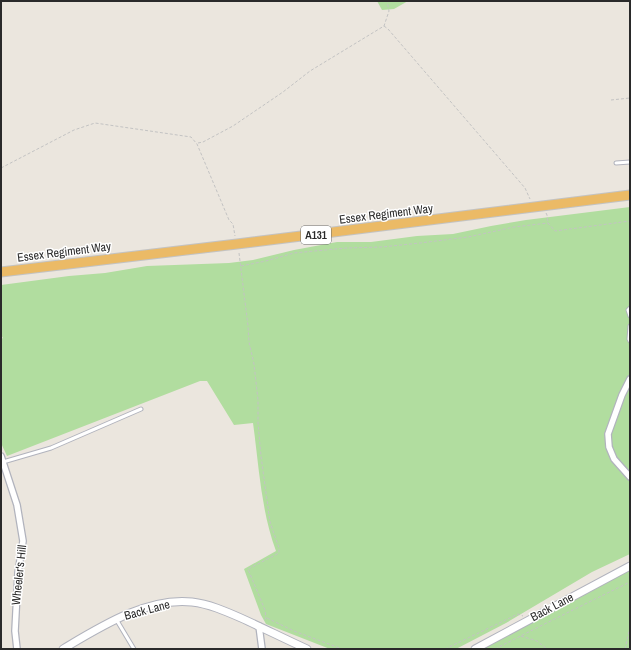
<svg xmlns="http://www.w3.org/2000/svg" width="631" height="650" viewBox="0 0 631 650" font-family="'Archivo Narrow',sans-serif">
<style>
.green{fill:#b1dd9f}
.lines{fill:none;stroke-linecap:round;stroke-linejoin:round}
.service-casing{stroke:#b1b3bd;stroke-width:5}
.minor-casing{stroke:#b1b3bd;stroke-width:8}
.tertiary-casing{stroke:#b1b3bd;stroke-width:9}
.trunk-casing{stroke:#c3c3c3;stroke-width:11}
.path{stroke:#c3c3c3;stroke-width:1;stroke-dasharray:3 2;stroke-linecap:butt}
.service{stroke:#fff;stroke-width:3}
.minor{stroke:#fff;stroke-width:5.5}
.tertiary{stroke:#fff;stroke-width:7}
.trunk{stroke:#ebba66;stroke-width:9}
.labels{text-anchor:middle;stroke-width:3;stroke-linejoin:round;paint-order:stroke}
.shield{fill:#fff;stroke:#6a6a6a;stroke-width:1}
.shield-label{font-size:11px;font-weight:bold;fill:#2a2a2a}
.street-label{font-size:12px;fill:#2a2a2a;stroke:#fff}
</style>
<rect width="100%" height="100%" fill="#ebe6de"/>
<g class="green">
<path d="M377 1H408L394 9 382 10Z"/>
<path d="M630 207V554L592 572 506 623 456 649H330L266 624 261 615 244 569 276 551C261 511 259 466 253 423L234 425 207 381H200L7 456 1 443V339L3 338 1 335V285L69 276 105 273 147 266 229 263 253 260 294 250 337 242H371L417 236 453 234 491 226 526 220Z"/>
<path d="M630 570V649H481Z"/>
</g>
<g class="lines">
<g class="service-casing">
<g id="service">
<path d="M616 163 630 162"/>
<path d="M630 308 628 310 630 316"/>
<path d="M630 326 629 339 630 341"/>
<path d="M3 462 51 448 141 409"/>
<path d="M116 619 134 649"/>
</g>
</g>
<g class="minor-casing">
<g id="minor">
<path d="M630 379 622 395 608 434 609 447 614 459 630 477"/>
<path d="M1 456 17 505 23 541 18 573 15 631 17 649"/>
<path d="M259 626 262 649"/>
</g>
</g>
<g class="tertiary-casing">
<g id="tertiary">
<path d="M63 649C100 627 147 597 192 602 209 604 225 611 241 618 263 628 285 639 307 649"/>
<path d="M475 649 630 566"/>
</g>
</g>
<g class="trunk-casing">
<path id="trunk" d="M1 272 237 244 630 195"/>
</g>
<g class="path">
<path d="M384 26 388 29 525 188 530 199"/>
<path d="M611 100 630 98"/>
<path d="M198 143 203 142 233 126 283 92 310 71 384 26 389 11 387 1"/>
<path d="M1 168 74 130 95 123 191 137 197 144 229 220 233 224 235 236"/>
<path d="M546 213 547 215 548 223 555 231 630 221"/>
<path d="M239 253 248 326 249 342 254 364 258 400V423L261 456 270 522 279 548V553L248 569 265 610 266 618 264 621"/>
<path d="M241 266 266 261 294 253 346 248 382 247 420 243 468 237 514 227 548 223"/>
<path d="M267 618 294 631 342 649"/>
<path d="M521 636 537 641 547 649"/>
<path d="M445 649 518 614 523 616"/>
<path d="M495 649C540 626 585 604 630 582"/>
<path d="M625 649 630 627"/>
</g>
<use href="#service" class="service"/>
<use href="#minor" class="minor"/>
<use href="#tertiary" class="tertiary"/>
<use href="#trunk" class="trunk"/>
</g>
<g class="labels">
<rect class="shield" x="301" y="226" width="30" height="18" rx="3"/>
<g class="shield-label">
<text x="316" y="239">A131</text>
</g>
<g class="street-label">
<text transform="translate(386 214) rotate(-7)" y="4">Essex Regiment Way</text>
<text transform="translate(64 252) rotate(-7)" y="4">Essex Regiment Way</text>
<text transform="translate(19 575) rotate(-84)" y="4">Wheeler's Hill</text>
<text transform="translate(552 607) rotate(-28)" y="4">Back Lane</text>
<text transform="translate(147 610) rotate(-15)" y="4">Back Lane</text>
</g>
</g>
<rect width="631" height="650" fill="none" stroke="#2a2a2a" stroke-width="4"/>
</svg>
